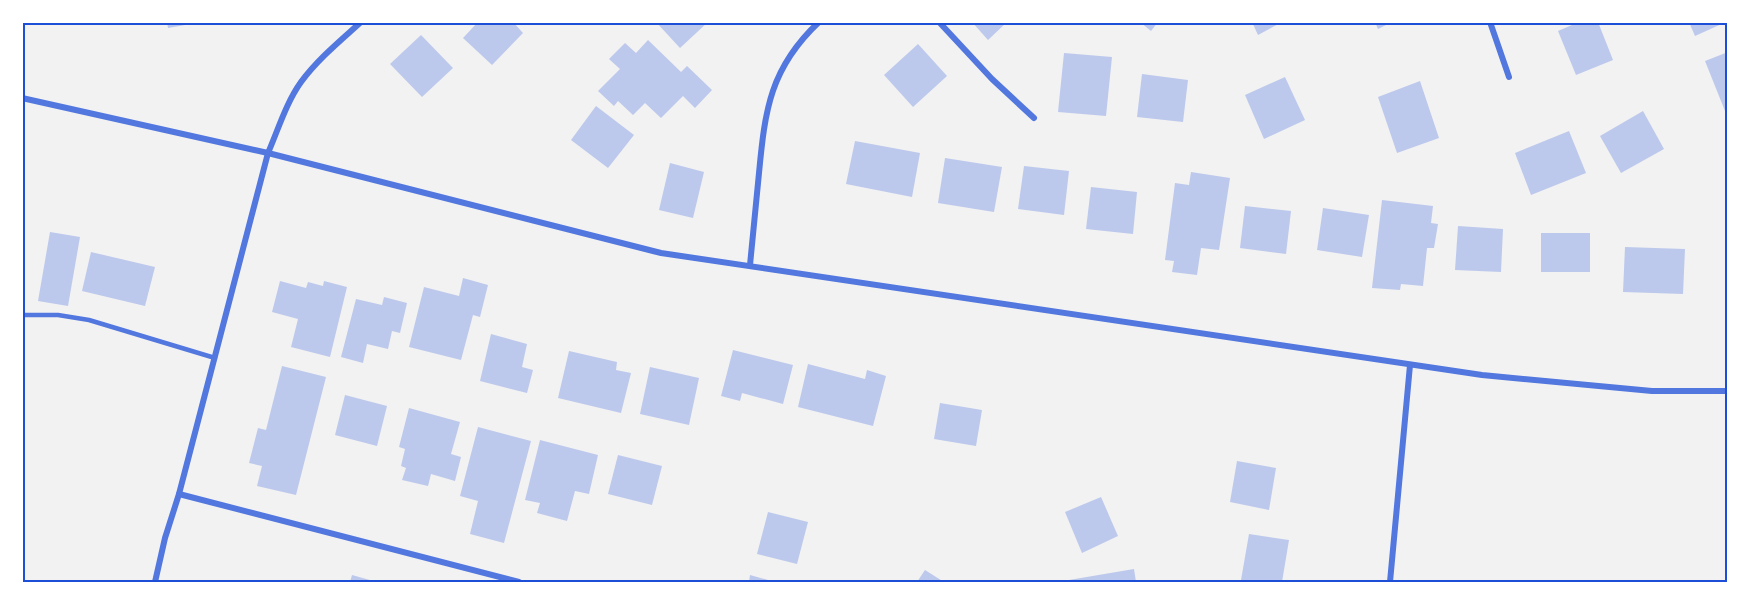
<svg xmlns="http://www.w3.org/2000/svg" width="1750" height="605" viewBox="0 0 1750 605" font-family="Commissioner,sans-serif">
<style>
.building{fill:#bdc9ec}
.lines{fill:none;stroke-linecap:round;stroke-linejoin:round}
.service{stroke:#5277de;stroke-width:4.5}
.minor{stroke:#5277de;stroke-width:6}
.neatline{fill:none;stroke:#1d4ed8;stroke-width:2}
</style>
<rect width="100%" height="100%" fill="#f2f2f2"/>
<g class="building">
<path d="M167 22H191V24L168 28Z"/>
<path d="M478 22H513L523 33 492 65 463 38Z"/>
<path d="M656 22H708L680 48Z"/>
<path d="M972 22H1007L988 40Z"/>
<path d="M1140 22H1158L1151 31Z"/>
<path d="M1252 22H1282L1258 35Z"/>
<path d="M1375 22H1392L1378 29Z"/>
<path d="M1579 22H1598L1613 60 1576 75 1558 31Z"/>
<path d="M1689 22H1726L1695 36Z"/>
<path d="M421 35 453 68 422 97 390 64Z"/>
<path d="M648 40 681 72 687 66 712 90 695 108 683 96 661 118 645 103 633 115 618 101 614 106 598 91 620 69 609 59 625 43 636 53Z"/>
<path d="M918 44 947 76 913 107 884 75Z"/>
<path d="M1728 52V116H1727L1705 61Z"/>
<path d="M1064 53 1112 57 1106 116 1058 112Z"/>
<path d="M1142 74 1188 80 1183 122 1137 117Z"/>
<path d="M1285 77 1305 120 1264 139 1245 95Z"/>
<path d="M1420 81 1439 138 1397 153 1378 97Z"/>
<path d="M596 106 634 135 608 168 571 140Z"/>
<path d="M1643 111 1664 149 1621 173 1600 136Z"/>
<path d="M1569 131 1586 173 1531 195 1515 153Z"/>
<path d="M855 141 920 153 912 197 846 184Z"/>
<path d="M945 158 1002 167 994 212 938 203Z"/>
<path d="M670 163 704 172 693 218 659 210Z"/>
<path d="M1024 166 1069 171 1064 215 1018 209Z"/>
<path d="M1191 172 1230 178 1219 250 1201 248 1197 275 1172 272 1174 261 1165 260 1175 183 1189 185Z"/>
<path d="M1091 187 1137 192 1133 234 1086 229Z"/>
<path d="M1382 200 1433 206 1431 223 1438 224 1434 248H1427L1423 286 1401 284 1400 290 1372 288Z"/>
<path d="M1245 206 1291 211 1286 254 1240 248Z"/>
<path d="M1323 208 1369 215 1362 257 1317 250Z"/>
<path d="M1458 226 1503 229 1501 272 1455 270Z"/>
<path d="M50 232 80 237 68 306 38 301Z"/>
<rect x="1541" y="233" width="49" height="39"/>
<path d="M1625 247 1685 249 1683 294 1623 292Z"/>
<path d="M91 252 155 267 145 306 82 291Z"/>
<path d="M463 278 488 285 480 317 473 315 461 360 409 347 424 287 459 296Z"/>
<path d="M280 281 306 288 308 282 323 286 324 281 347 287 330 357 291 347 298 319 272 312Z"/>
<path d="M384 297 407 303 400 333 392 331 388 349 367 344 363 363 341 357 356 299 382 305Z"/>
<path d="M491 334 527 344 522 367 533 370 527 393 480 381Z"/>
<path d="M733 350 793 365 783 404 742 393 740 401 721 396Z"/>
<path d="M569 351 617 362 616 370 631 373 621 413 558 398Z"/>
<path d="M808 364 865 379 867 370 886 376 873 426 798 407Z"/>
<path d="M282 366 326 377 296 495 257 486 262 466 249 463 258 428 266 430Z"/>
<path d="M650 367 699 378 689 425 640 414Z"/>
<path d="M345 395 387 406 377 446 335 435Z"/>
<path d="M940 403 982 410 976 446 934 439Z"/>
<path d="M409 408 460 422 451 454 461 457 455 481 431 474 428 486 402 480 406 468 401 466 405 449 399 447Z"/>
<path d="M478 427 531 441 504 543 470 534 478 501 460 496Z"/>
<path d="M540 440 598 455 589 494 575 491 567 521 537 513 540 503 525 500Z"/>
<path d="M618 455 662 466 652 505 608 494Z"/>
<path d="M1237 461 1276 468 1269 510 1230 502Z"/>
<path d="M1101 497 1118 536 1082 553 1065 512Z"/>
<path d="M768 512 808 522 797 564 757 554Z"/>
<path d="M1249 534 1289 540 1282 582H1257L1241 580Z"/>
<path d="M1134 569 1136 582H1063V581Z"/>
<path d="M925 570 944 582H917Z"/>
<path d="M352 575 377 582H350Z"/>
<path d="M750 575 775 582H749Z"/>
</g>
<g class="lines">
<path class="service" d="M22 315H58L89 320 215 358"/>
<g class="minor">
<path d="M939 22 992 79 1034 118"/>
<path d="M1490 22 1509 77"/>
<path d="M22 98 268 153 661 253 1482 375 1652 391H1728"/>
<path d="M750 265C753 235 756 204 759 173 765 110 770 68 819 22"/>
<path d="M179 494 519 582"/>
<path d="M155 582 165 538 179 494 268 153C278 130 286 103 301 82 318 59 340 41 361 22"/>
<path d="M1390 582 1410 365"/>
</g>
</g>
<rect width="1750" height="605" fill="none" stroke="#ffffff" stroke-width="48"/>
<rect x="24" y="24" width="1702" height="557" class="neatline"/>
</svg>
